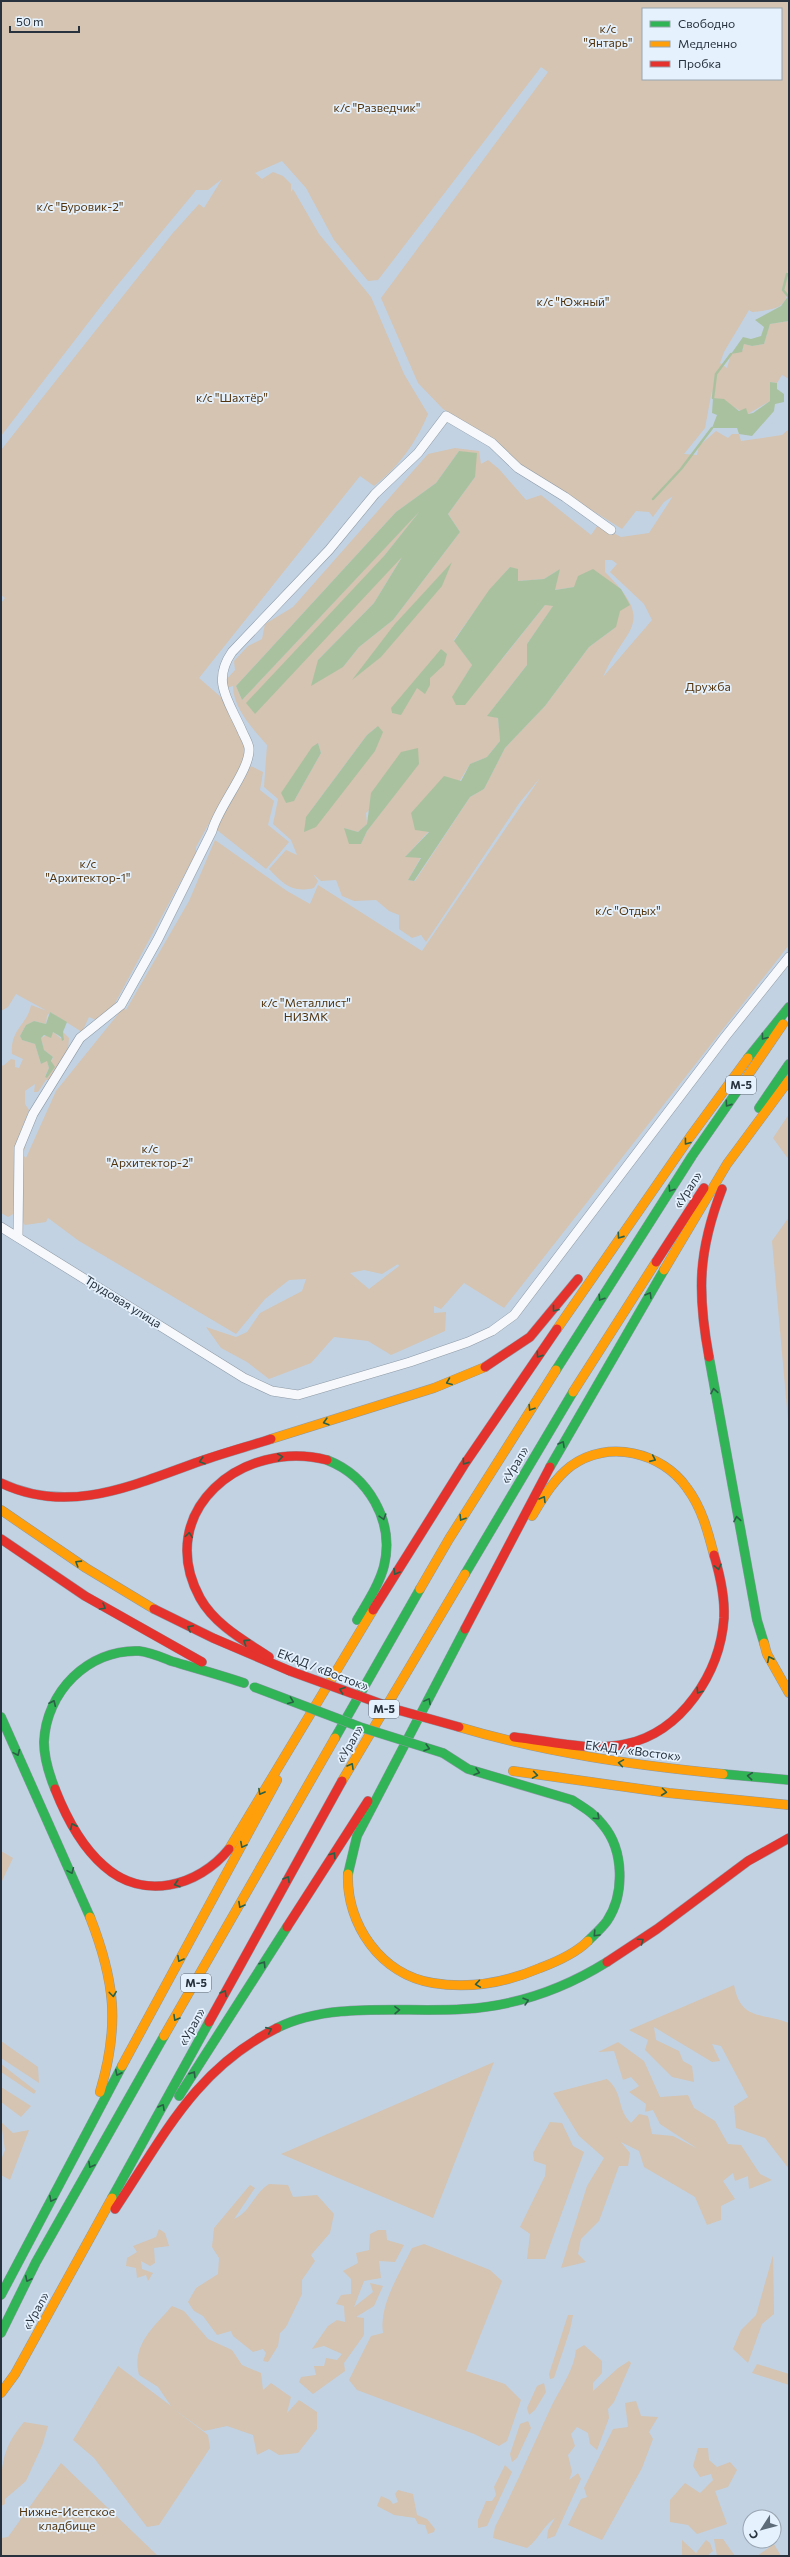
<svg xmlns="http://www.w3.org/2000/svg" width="790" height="2557" viewBox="0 0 790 2557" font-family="Commissioner,sans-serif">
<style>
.green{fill:#d4c4b1;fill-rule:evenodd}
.water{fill:#aac1a0}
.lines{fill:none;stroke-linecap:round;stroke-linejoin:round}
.stream{stroke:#aac1a0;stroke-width:2.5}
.street-casing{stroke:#8d99a5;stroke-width:10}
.fast-casing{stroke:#8d99a5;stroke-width:10}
.slow-casing{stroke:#8d99a5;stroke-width:10}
.jam-casing{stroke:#8d99a5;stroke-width:10}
.street{stroke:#f6f8fb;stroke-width:9}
.fast{stroke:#30b455;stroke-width:9}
.slow{stroke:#ff9f0a;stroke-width:9}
.jam{stroke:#e5322d;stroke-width:9}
.fast-bridge-casing{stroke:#8d99a5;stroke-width:10;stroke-linecap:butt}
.jam-bridge-casing{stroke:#8d99a5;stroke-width:10;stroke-linecap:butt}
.fast-bridge{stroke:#30b455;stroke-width:9}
.jam-bridge{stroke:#e5322d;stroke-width:9}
.oneway{stroke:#2a6046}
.labels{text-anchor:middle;stroke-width:3.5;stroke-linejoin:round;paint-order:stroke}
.shield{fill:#e5f1fd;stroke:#606b77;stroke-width:1}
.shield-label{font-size:11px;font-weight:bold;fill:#27323e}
.park-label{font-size:12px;fill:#52350f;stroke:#e5f1fd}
.street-label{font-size:12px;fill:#27323e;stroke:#e5f1fd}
</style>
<rect width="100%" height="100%" fill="#c2d2e3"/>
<g class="green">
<path d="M1 1H789V266L787 273H789C789 306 784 309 752 312L749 310 724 352 720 363 727 368 731 354 743 350 744 344 752 346 764 344 770 324 789 321V379L782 375 777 383 770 382V401L748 414C735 410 727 400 713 398L712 390 705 428 684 454 697 455 699 446 716 431 728 438 732 434H739L741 441 782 435 789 429V945L504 1308 464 1283 441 1309 434 1306V1313L446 1312 445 1331 391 1355 368 1341 334 1337 311 1363 269 1379 247 1362 221 1348 206 1327 236 1337 247 1332 260 1313 302 1291 306 1279 289 1280 265 1299 236 1334 79 1241 48 1218 46 1222 25 1225 15 1213 8 1217 1 1213V1064L3 1066 11 1059 15 1060V1067L19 1068 23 1059 12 1054C10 1029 28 1024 31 1005L47 1011 16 994 8 1007 1 1011V1018V603L5 598 1 595V450L172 234 199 204 204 208 222 179 208 190H196L193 194 115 288 1 436ZM643 9H781V79H643ZM541 67 548 72 381 298 418 383 443 409 482 434 495 439 519 465 622 529 636 511 649 512 653 517 664 502 673 496 649 533 621 537 598 525 591 535 541 495 526 500 499 469 488 460 481 464 479 451 455 448 428 454 293 607 265 624 262 639 248 646 234 661 235 670 225 681 227 688 233 686C233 708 253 729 267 745L264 787 278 799 273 824 291 840 297 855 286 850 269 869C284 885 292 893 314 888L318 881 313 874 321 881 336 880 342 896 354 901 376 900 389 911 399 915V929L412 938 421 935 426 942 520 802 540 778 422 951 318 885 310 904 287 891 215 840 189 901 126 1010 123 1008 56 1091 26 1158 23 1155 28 1136 21 1130 29 1110 25 1104V1091L35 1084 34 1092H38L46 1080H51L68 1051 69 1038 63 1032 64 1041 53 1032 41 1038 44 1050 53 1057 47 1078 45 1076 49 1068 47 1060 41 1064 35 1044 22 1040 20 1036 26 1025 34 1021 46 1024 47 1016 50 1012 82 1032 89 1017 96 1020 114 1005 196 853V847L245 758 246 746 222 698 199 678 360 476 374 486C398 468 417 441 428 414L404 374 371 297 319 234 293 189 291 192V184L283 176 273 172 262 179 255 173 282 161 306 188 334 240 368 281 378 280ZM459 451 475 477 448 514 460 532 393 620 359 647 343 667 318 660 374 603 403 555 384 556 424 506 242 700 236 686 396 512 436 483ZM605 560H612L617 564 610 572 644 604 652 620 603 677C625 626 658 625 605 572ZM510 567 518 581 544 579 560 569 554 590 574 587 616 627 589 647 545 706 505 748 484 789 470 797 415 881 408 880 421 857 406 856 429 831 470 764 487 757 500 741 498 718 488 715 527 665V644L554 605H545L503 658 453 697 472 665 454 640 489 591ZM378 726 306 817 367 735ZM318 743 321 753 294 801ZM418 764 367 831 361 844 344 828 358 832 367 824 366 813ZM398 1264 399 1266 369 1289 350 1273 364 1270 382 1274Z"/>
<path d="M251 766 263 772 260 790 274 801 268 825 289 842 266 869 217 830 221 817Z"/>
<path d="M789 1114V1160L773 1138Z"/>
<path d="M789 1217V1431L772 1241Z"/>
<path d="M1 1851 13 1858 1 1883Z"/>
<path d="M734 1985C741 2022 763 2012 789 2023V2169L765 2138 736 2128 734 2106 748 2097 721 2046 712 2044 720 2061 712 2062 654 2027 656 2040 679 2051 683 2061 692 2066 694 2082 672 2077 645 2050 648 2040 629 2030Z"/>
<path d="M1 2041 38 2067 39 2083 1 2058Z"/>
<path d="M618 2042 644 2061 660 2097 688 2095 694 2108 715 2121 728 2144 741 2145 760 2174 772 2180 749 2189 748 2176 735 2181 733 2173 723 2181 735 2199 721 2206V2220L707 2225 695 2197 644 2167 639 2151 621 2142 630 2153 628 2166H619L599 2221 581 2239 578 2254 586 2262 561 2268 587 2186 604 2158 579 2136 553 2093 607 2079C624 2094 616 2108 631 2123L639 2114 648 2116 652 2134 673 2136 698 2149 660 2124 653 2110 645 2112 646 2104 629 2092 639 2086 631 2077 623 2080 614 2051 598 2052Z"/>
<path d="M494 2062 433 2218 281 2154Z"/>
<path d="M1 2064 36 2091 34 2094 1 2072Z"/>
<path d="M1 2087 31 2106 21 2117 1 2102Z"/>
<path d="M1 2122 13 2133 29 2130 10 2180 1 2175V2160L5 2150Z"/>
<path d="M550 2122 562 2123 573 2146 584 2152 545 2259H527L530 2234 520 2227 545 2176 546 2165 534 2161 533 2153Z"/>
<path d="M269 2184 288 2185 293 2197 317 2195 334 2214 330 2233 311 2255 315 2261 302 2280V2294L286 2327 280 2333 278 2346 268 2362 263 2361 266 2353 263 2349 253 2352 233 2336 231 2331 217 2335 203 2316 194 2311 188 2302 196 2288 218 2274 219 2258 212 2247 214 2228 250 2185 255 2188 234 2219C250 2213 254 2193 269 2184Z"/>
<path d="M159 2229 165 2233 169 2246 154 2248 155 2263 150 2266 141 2261 142 2269 153 2273 148 2281 146 2275 137 2278 136 2268 126 2266 127 2258 137 2252 133 2246 156 2237Z"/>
<path d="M378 2230H386L387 2240 404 2245 395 2262 379 2261 381 2278 364 2281 354 2307 373 2292 370 2283 383 2286 374 2306 356 2317 364 2318V2335L344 2363 345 2371 313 2394 299 2382 301 2377 316 2375 314 2366H324L326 2358 337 2360 342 2354 324 2346 312 2349 328 2326 337 2320 345 2322 344 2306 336 2304 341 2295 351 2294V2279L343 2271 358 2263 356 2253 369 2250 370 2234Z"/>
<path d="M424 2244 490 2270 502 2281 466 2371 505 2384 521 2400 507 2441 499 2446 474 2434 357 2390 349 2380 371 2336 383 2333C379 2304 400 2273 412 2248Z"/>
<path d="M773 2255 774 2314 762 2324 748 2363 733 2349 741 2330 756 2315Z"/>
<path d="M172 2306 184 2311 208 2339 232 2350 242 2365 261 2373 263 2390 271 2383 291 2397 287 2413 299 2400 317 2412V2429L298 2453 279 2455 269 2449 257 2455 253 2435 227 2426 204 2431 171 2407 208 2435 210 2448 159 2525 147 2527 94 2458 73 2440 118 2366 171 2406 158 2387 139 2375C131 2345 154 2327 172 2306Z"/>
<path d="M568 2315H573L570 2330 554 2378 550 2379 549 2374Z"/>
<path d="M584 2345 602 2361V2373L593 2383V2391L618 2368 629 2361 631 2363 614 2402 608 2409 609 2418 597 2450 590 2444 588 2433 577 2427 571 2434 575 2446 568 2455 572 2472 569 2480 578 2473 581 2479 555 2536 547 2539 548 2530 555 2518C543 2526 539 2539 527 2548L493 2538 495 2527C515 2487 533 2446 552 2405 561 2387 574 2370 576 2350Z"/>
<path d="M757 2364 789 2374V2385L752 2373Z"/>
<path d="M544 2383 546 2392 535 2410 529 2415 527 2408 537 2386Z"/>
<path d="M636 2401 641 2416 658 2417 649 2432 653 2439 642 2468 602 2540 568 2525 581 2499 587 2497 584 2488 613 2429 628 2427 625 2403Z"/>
<path d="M528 2421 531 2428 517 2458 512 2462 510 2454 520 2424Z"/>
<path d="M24 2422 48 2426 42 2446 26 2481 5 2499V2504L1 2506C1 2469 0 2450 24 2422Z"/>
<path d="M698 2448H708L709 2460 717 2467 730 2462 737 2470 728 2487 715 2491 727 2524 697 2534 688 2525 670 2522V2500L685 2483 700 2493 713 2480 711 2474 700 2477 693 2466Z"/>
<path d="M61 2463 158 2556H1V2538L8 2537Z"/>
<path d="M505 2465 512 2472 487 2526 478 2528V2520L486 2501H492L496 2495 494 2487Z"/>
<path d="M398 2490 413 2494 417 2515 427 2519 435 2529 434 2532 428 2534 425 2525 418 2524 415 2518 394 2515 377 2506 381 2496 390 2500 393 2504 398 2502 395 2494Z"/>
<path d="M714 2539H723L735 2556H717Z"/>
<path d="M682 2540 696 2553 706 2540 710 2543 713 2551 707 2556H682Z"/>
<path d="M774 2544 781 2556H757Z"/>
</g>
<g class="water">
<path d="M789 295V321L770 324 764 344 752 346 744 344 742 352 731 354 743 337 751 339 761 336 764 327 755 320 781 306Z"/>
<path d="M770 382 777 383V389L784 394V402L775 404 774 411 752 436 739 434 737 428H712L717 415 712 413 713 398 724 399 739 411 746 408 748 414 753 413 770 401Z"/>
<path d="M459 451 477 453 475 477 448 514 460 532 393 620 359 647 343 667 311 686 318 660 374 603 402 557 255 714 246 703 384 556 419 512 242 700 236 686 396 512 436 483Z"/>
<path d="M452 562 442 586 381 657 352 680 394 625Z"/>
<path d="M510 567 518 569V581L544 579 560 569 555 590 574 587 578 576 593 569 621 589 630 605 620 611 616 627 589 647 545 706 505 748 484 789 470 797 414 881 408 880 421 858 405 857 429 832 415 830 411 813 444 776 461 781 470 764 487 757 500 741 498 718 487 716 527 665V644L553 606 545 605 465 705H456L452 697 472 665 454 641 489 590Z"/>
<path d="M441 649 447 654 444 665 430 678V685L425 694 417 688 401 715 392 713 391 708Z"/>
<path d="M378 726 383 732 375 751 316 827 304 832 306 817 367 735Z"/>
<path d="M318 743 321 753 294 801 286 803 281 793 312 747Z"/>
<path d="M418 748 419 764 367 831 361 844H349L344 828 358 832 367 824 371 793 401 752Z"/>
<path d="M50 1012 67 1022 63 1032 64 1040 62 1041 61 1037 53 1032 51 1038 44 1035 41 1038 44 1050 53 1057 51 1061 55 1067 47 1078 45 1077 49 1068 47 1061 41 1064 35 1044 22 1040 20 1036 26 1025 34 1021 46 1024Z"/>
</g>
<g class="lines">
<g class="stream">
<path d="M787 274 783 290 788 296"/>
<path d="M713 398 716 374 731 354"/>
<path d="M653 499 681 469 712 428"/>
</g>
<g class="street-casing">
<g id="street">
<path d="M1 1227 244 1378 272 1391 298 1395 410 1362 468 1342 492 1331 514 1315 725 1037 789 957"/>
<path d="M18 1237 19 1148 33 1114 80 1038 121 1005 158 939 212 831C218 807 251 769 249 748 248 742 244 736 242 731 229 701 211 682 232 652L329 550 375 494 418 453 446 416 492 443 518 468 565 497 611 530"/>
</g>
</g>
<g class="fast-casing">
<g id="fast">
<path d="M748 1058 789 1007"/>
<path d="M759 1108 789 1064"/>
<path d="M709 1357 757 1620 764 1643"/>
<path d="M556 1370 692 1156 740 1087"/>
<path d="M327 1460C368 1476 395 1521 384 1566 379 1585 367 1603 357 1620"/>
<path d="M550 1467 664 1270"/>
<path d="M465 1574 573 1392"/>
<path d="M1 1717 90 1917"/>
<path d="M335 1738 420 1589"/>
<path d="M443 1753 468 1769 572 1800C583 1807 595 1814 603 1825 624 1850 625 1894 607 1921 602 1928 594 1935 588 1941"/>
<path d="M723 1774 789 1780"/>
<path d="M55 1789C49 1774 44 1758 44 1742 46 1692 88 1649 139 1651 150 1652 161 1657 171 1661 195 1668 220 1675 244 1683"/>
<path d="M348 1874 357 1836 465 1629"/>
<path d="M277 2028C330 2001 406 2013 464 2009 516 2006 562 1990 607 1962"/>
<path d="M179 2096 287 1927"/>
<path d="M112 2198 209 2022"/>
<path d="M1 2295 122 2066"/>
<path d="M1 2333 36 2262 164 2036"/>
</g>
</g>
<g class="slow-casing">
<g id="slow">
<path d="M740 1087 783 1024"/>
<path d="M664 1270 727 1164 789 1080"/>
<path d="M557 1329 690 1137 748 1058"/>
<path d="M573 1392 656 1262"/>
<path d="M271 1439 434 1388 485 1367"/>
<path d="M1 1510 86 1568 154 1609"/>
<path d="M532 1516C543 1498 554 1479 571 1466 608 1439 662 1452 687 1488 702 1508 708 1532 714 1555"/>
<path d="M420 1589 449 1539 556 1370"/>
<path d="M764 1643 767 1654 789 1693"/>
<path d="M459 1727C546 1753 633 1765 723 1774"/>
<path d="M513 1771 669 1793 789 1805"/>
<path d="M342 1781 465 1574"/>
<path d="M229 1849 373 1610"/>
<path d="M348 1874C346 1924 381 1975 433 1983 469 1989 507 1982 540 1968 556 1962 575 1954 588 1941"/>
<path d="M90 1917C115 1981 120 2025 100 2092"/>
<path d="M164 2036 335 1738"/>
<path d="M122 2066 277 1780"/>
<path d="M1 2393 15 2374 112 2198"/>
</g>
</g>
<g class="jam-casing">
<g id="jam">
<path d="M656 1262 704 1188"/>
<path d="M709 1357C697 1292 698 1251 722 1189"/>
<path d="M485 1367 530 1337 578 1279"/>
<path d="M1 1483C68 1515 131 1486 195 1463 220 1454 246 1447 271 1439"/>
<path d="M1 1539 85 1596 202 1662"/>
<path d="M154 1609 213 1638 290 1671"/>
<path d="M373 1610 464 1465 557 1329"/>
<path d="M465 1629 550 1467"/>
<path d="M269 1657C245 1641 215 1625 200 1598 153 1511 243 1438 327 1460"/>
<path d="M514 1737C550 1741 590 1752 626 1744 682 1732 720 1673 724 1618 725 1597 720 1575 714 1555"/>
<path d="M55 1789C66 1817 82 1847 104 1866 143 1901 198 1887 229 1849"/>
<path d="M287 1927 368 1801"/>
<path d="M607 1962 657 1929 748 1861 789 1838"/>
<path d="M209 2022 342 1781"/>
<path d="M115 2209C164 2136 195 2069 277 2028"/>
</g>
</g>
<use href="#street" class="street"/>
<use href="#fast" class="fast"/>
<use href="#slow" class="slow"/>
<use href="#jam" class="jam"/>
<g class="fast-bridge-casing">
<path id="fast-bridge" d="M254 1687 360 1727 443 1753"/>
</g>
<g class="jam-bridge-casing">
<path id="jam-bridge" d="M290 1671 398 1710 459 1727"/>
</g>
<use href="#fast-bridge" class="fast-bridge"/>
<use href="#jam-bridge" class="jam-bridge"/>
</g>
<defs><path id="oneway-chevron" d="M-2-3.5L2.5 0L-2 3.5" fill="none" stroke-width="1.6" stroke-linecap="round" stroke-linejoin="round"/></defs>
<g class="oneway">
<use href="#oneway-chevron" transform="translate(764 1037) rotate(127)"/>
<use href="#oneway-chevron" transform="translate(728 1104) rotate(125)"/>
<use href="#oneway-chevron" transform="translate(687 1142) rotate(127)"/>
<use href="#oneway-chevron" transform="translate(671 1189) rotate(123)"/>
<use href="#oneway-chevron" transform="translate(620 1236) rotate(125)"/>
<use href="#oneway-chevron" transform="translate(649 1295) rotate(-59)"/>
<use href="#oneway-chevron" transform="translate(601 1298) rotate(123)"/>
<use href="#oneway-chevron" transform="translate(555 1309) rotate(128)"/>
<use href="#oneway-chevron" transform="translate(539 1355) rotate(125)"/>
<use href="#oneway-chevron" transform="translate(449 1382) rotate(158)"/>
<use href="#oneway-chevron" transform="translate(714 1391) rotate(-100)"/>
<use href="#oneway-chevron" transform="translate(531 1408) rotate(122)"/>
<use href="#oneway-chevron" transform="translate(326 1422) rotate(164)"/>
<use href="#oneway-chevron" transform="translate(562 1444) rotate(-61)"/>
<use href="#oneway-chevron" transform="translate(280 1457) rotate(-8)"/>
<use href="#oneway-chevron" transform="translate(653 1459) rotate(24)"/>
<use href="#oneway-chevron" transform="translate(202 1461) rotate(162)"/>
<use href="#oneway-chevron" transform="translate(465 1462) rotate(125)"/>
<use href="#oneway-chevron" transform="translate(543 1499) rotate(-59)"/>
<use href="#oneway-chevron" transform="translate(383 1517) rotate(73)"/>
<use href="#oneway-chevron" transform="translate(462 1518) rotate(122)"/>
<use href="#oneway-chevron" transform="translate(737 1519) rotate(-100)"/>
<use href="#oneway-chevron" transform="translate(189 1535) rotate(-82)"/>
<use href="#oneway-chevron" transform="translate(78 1563) rotate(-148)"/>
<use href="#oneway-chevron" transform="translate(718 1567) rotate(77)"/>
<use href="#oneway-chevron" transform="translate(396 1572) rotate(121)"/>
<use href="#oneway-chevron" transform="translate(103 1607) rotate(30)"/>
<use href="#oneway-chevron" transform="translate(190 1628) rotate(-153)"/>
<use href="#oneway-chevron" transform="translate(246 1642) rotate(-147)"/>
<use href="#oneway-chevron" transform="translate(770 1659) rotate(-116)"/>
<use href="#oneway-chevron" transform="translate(342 1690) rotate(-160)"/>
<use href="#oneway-chevron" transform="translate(699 1691) rotate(123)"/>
<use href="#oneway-chevron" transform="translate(291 1701) rotate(21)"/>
<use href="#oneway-chevron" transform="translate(428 1701) rotate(-62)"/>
<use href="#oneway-chevron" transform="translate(53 1703) rotate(-65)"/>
<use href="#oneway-chevron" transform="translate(427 1748) rotate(17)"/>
<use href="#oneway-chevron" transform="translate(17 1753) rotate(66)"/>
<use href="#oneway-chevron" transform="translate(621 1763) rotate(-171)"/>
<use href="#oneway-chevron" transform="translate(351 1766) rotate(-60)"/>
<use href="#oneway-chevron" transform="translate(477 1772) rotate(16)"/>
<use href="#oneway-chevron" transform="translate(535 1775) rotate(9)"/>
<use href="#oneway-chevron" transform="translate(750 1776) rotate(-174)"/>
<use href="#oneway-chevron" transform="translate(261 1792) rotate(119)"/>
<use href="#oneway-chevron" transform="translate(664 1792) rotate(7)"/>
<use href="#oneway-chevron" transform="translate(597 1817) rotate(43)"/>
<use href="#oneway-chevron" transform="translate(73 1826) rotate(-116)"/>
<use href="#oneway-chevron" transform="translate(243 1845) rotate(118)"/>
<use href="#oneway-chevron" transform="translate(333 1855) rotate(-57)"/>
<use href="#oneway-chevron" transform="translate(71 1871) rotate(66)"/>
<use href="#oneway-chevron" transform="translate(287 1879) rotate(-61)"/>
<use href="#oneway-chevron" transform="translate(177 1884) rotate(163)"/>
<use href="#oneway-chevron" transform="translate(241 1905) rotate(119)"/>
<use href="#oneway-chevron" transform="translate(596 1934) rotate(133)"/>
<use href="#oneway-chevron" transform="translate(641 1941) rotate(-35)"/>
<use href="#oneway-chevron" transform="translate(180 1959) rotate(119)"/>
<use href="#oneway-chevron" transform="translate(263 1964) rotate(-57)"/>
<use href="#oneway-chevron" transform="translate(478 1984) rotate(172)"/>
<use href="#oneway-chevron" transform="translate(224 1993) rotate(-61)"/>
<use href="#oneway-chevron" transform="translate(113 1994) rotate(83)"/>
<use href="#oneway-chevron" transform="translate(526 2001) rotate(-16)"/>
<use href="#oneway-chevron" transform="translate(397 2010) rotate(-1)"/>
<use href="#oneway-chevron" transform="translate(176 2018) rotate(120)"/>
<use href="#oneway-chevron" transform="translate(269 2030) rotate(-24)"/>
<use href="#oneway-chevron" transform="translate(118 2073) rotate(117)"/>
<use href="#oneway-chevron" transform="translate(193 2074) rotate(-58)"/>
<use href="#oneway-chevron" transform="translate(162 2107) rotate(-61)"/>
<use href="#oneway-chevron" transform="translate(91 2165) rotate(119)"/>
<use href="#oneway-chevron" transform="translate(52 2199) rotate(118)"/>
<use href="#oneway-chevron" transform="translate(28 2279) rotate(116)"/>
</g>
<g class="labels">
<g class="shield">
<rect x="726" y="1076" width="30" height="18" rx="3"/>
<rect x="369" y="1700" width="30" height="18" rx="3"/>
<rect x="181" y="1974" width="30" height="18" rx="3"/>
</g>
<g class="shield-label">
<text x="741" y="1089">М-5</text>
<text x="384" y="1713">М-5</text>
<text x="196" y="1987">М-5</text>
</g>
<g class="park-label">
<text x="608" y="33">к/с<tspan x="608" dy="14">"Янтарь"</tspan></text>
<text x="377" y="112">к/с "Разведчик"</text>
<text x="80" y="211">к/с "Буровик-2"</text>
<text x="573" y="306">к/с "Южный"</text>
<text x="232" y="402">к/с "Шахтёр"</text>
<text x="708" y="691">Дружба</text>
<text x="88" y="868">к/с<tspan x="88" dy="14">"Архитектор-1"</tspan></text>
<text x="628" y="915">к/с "Отдых"</text>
<text x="306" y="1007">к/с "Металлист"<tspan x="306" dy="14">НИЗМК</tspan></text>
<text x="150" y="1153">к/с<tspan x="150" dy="14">"Архитектор-2"</tspan></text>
<text x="67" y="2516">Нижне-Исетское<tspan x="67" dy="14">кладбище</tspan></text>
</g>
<g class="street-label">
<text transform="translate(688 1190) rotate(-57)" y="4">«Урал»</text>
<text transform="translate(123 1302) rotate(32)" y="4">Трудовая улица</text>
<text transform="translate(515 1465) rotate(-59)" y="4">«Урал»</text>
<text transform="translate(323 1670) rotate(21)" y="4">ЕКАД / «Восток»</text>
<text transform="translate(350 1744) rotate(-60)" y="4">«Урал»</text>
<text transform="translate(633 1751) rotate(7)" y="4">ЕКАД / «Восток»</text>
<text transform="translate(192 2027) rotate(-61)" y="4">«Урал»</text>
<text transform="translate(36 2311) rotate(-61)" y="4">«Урал»</text>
</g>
</g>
<rect width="790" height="2557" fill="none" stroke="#27323e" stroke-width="4"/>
<rect x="642" y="8" width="140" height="72" fill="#e5f1fd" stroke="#99a5b1"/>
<rect x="650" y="21" width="20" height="6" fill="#30b455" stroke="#99a5b1"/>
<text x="678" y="28" font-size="12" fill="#27323e">Свободно</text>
<rect x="650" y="41" width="20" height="6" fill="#ff9f0a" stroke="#99a5b1"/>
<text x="678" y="48" font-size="12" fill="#27323e">Медленно</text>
<rect x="650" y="61" width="20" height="6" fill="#e5322d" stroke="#99a5b1"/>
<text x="678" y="68" font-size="12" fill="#27323e">Пробка</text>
<g transform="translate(762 2529) rotate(234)"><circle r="19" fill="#e5f1fd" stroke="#99a5b1"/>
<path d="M0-3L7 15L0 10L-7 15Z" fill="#5d6a78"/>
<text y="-6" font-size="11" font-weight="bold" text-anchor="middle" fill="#27323e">С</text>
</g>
<path d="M10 26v6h69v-6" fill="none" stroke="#27323e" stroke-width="2"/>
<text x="16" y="26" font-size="12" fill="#27323e" stroke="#e5f1fd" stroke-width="3" paint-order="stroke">50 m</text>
</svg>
